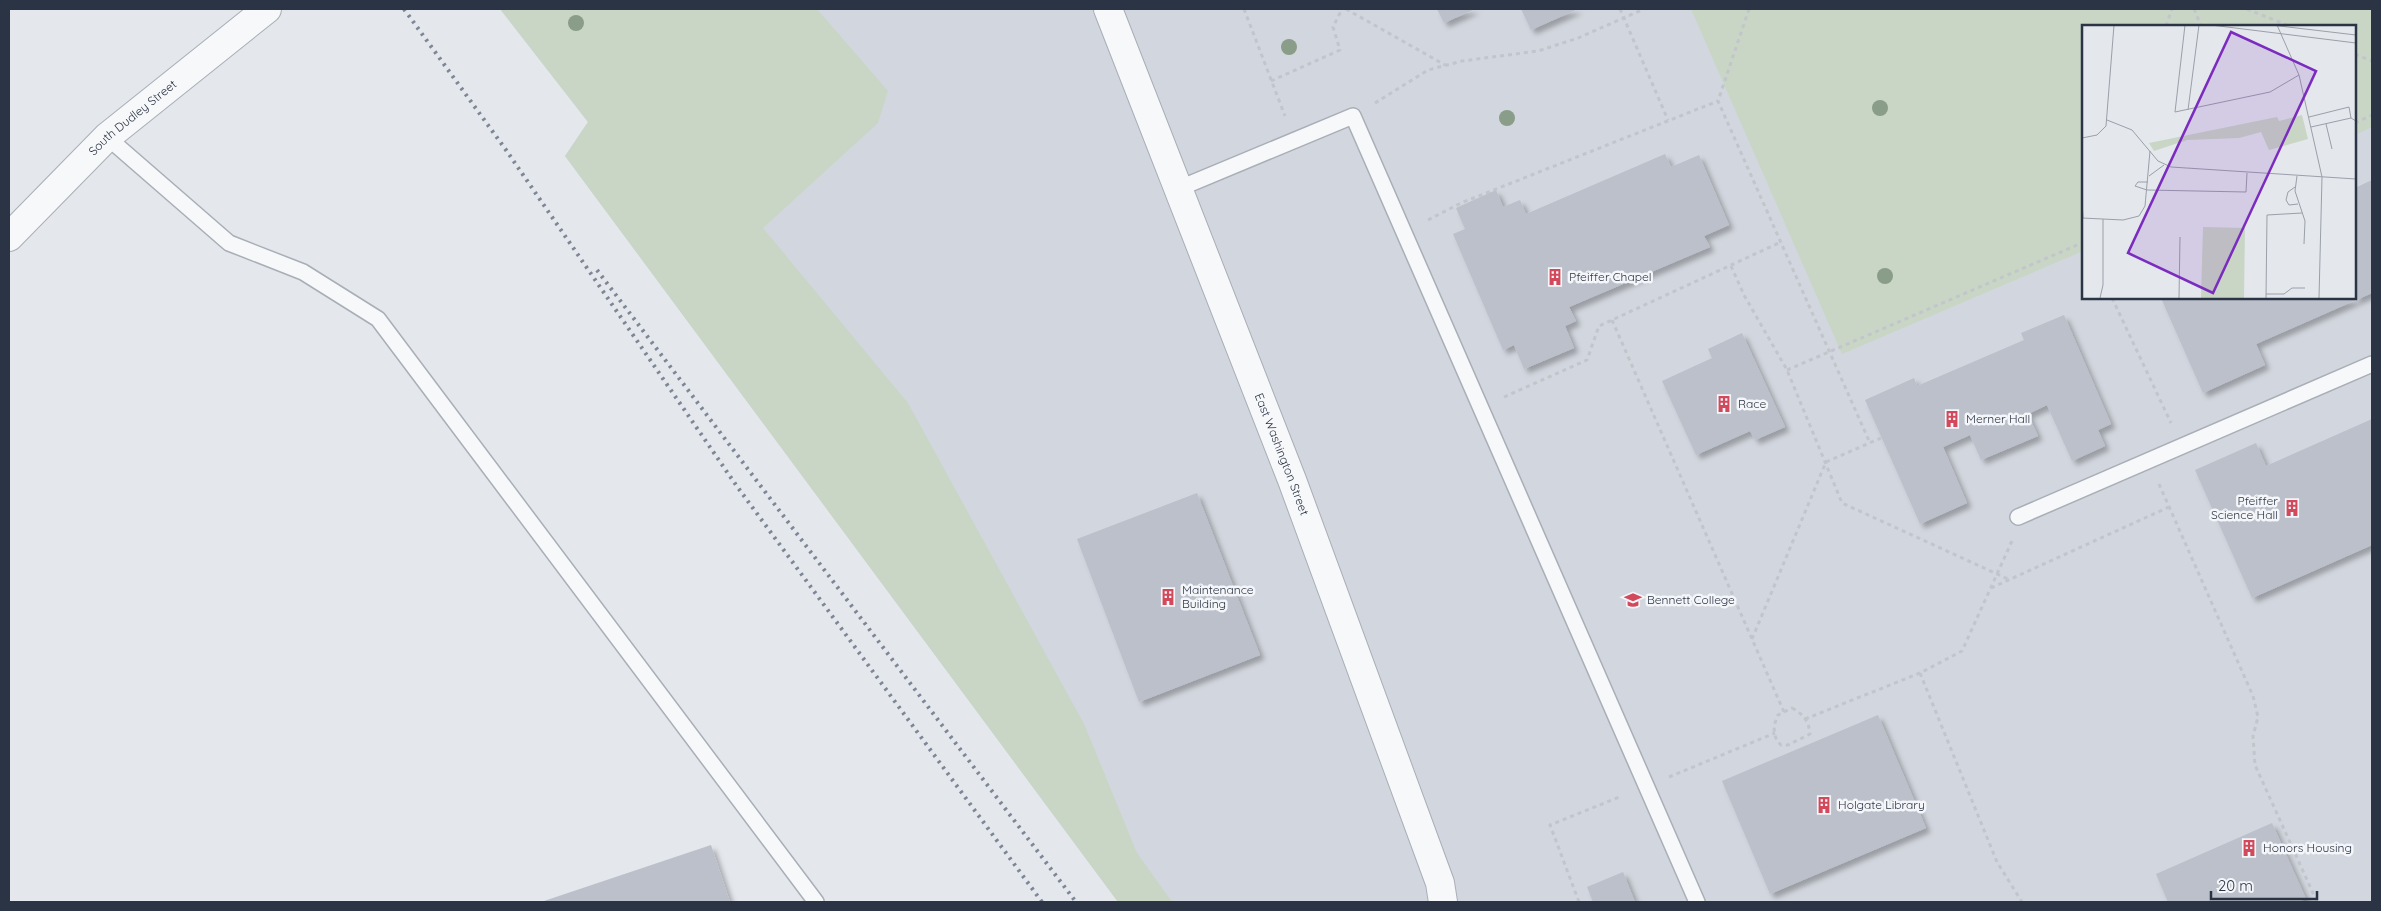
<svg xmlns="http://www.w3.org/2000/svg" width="2381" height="911" viewBox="0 0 2381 911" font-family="Quicksand,sans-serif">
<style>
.built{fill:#d2d6de;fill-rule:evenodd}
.green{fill:#c9d6c5}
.building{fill:#bbc0ca;filter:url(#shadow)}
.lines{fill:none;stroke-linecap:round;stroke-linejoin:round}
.service-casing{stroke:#a9aeb7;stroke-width:18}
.tertiary-casing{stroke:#a9aeb7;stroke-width:30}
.path{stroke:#c2c5cb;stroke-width:3;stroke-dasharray:4 4;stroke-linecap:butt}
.service{stroke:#f7f8fa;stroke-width:15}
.tertiary{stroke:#f7f8fa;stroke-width:28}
.rail{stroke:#7d8696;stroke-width:4;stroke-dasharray:2.5 5;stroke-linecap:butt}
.tree{fill:#899d89}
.labels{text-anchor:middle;stroke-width:5;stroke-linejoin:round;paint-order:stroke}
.street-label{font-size:12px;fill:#2b3445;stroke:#f4f6f9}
.poi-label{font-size:12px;fill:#2b3445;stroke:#f4f6f9;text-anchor:start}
.inset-road{fill:none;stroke:#9a9fa9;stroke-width:1}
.view{fill:#7b2cbf;fill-opacity:0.15;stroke:#7b2cbf;stroke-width:2.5}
.inset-edge{fill:none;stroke:#2b3445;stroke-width:2.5}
</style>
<defs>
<filter id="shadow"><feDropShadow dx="4.5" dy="4.5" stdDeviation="2.5" flood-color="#0004"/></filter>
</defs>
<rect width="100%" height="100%" fill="#e4e7ec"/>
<path class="built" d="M500 9H2372V902H1118L565 156 588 122ZM2084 26H2355V298H2084Z"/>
<g class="green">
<path d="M500 9H817L888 91 878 123 763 228 908 403 1084 724 1137 853 1172 902H1118L565 156 588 122Z"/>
<path d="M1691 9H2372V127L2355 135V26H2084L2083 251 1842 354Z"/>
</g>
<g class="building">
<path d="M1437 9H1475L1444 23Z"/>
<path d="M1521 9H1578L1531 30Z"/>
<path d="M1665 154 1671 167 1699 155 1729 225 1704 236 1710 247 1569 307 1576 321 1565 326 1574 348 1524 369 1514 345 1503 350 1453 234 1465 229 1456 208 1496 190 1503 207 1520 200 1526 214Z"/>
<path d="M2372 180V293L2256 344 2265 365 2203 393 2161 298H2355V188Z"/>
<path d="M2064 315 2111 424 2098 430 2105 446 2072 461 2047 405 2028 414 2038 436 1981 460 1970 435 1943 447 1967 503 1920 524 1865 400 1914 378 1917 386 2024 340 2021 333Z"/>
<path d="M1742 333 1785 427 1755 440 1750 431 1696 455 1662 381 1712 358 1708 349Z"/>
<path d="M2372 419V545L2252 598 2195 470 2256 443 2266 466Z"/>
<path d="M1197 493 1260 655 1139 702 1077 539Z"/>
<path d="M1878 715 1926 828 1770 894 1722 781Z"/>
<path d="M2272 823 2306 899 2298 902H2168L2156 874Z"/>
<path d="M711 845 730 902H541Z"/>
<path d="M1623 872 1635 902H1593L1587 887Z"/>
</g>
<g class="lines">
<g class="service-casing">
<g id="service">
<path d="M107 137 229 243 303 272 378 319 816 902"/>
<path d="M1180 188 1353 116 1697 902"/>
<path d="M2018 517 2372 364"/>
</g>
</g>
<g class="tertiary-casing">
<g id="tertiary">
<path id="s1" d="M1108 9 1292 480 1440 883 1443 902"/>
<path id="s2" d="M9 237 107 137 267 9"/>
</g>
</g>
<g class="path">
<path d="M1244 9 1285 116"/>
<path d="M1346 9 1445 65"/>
<path d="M1620 9 1668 120"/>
<path d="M1749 9 1718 101 1870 443"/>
<path d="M2194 9 2201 26"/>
<path d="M2247 9 2289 26"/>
<path d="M2166 26 2172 9"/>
<path d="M2355 54 2372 61"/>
<path d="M1271 81 1340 50 1333 27 1342 9"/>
<path d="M1375 103 1428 70 1462 61 1538 51 1578 38 1644 9"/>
<path d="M2355 123 2372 115"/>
<path d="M1428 220 1461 203 1718 101"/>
<path d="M1731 266 1744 295 1787 370 1842 503 2008 579"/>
<path d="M2112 298 2171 423"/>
<path d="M1612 320 1784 712"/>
<path d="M1787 370 2084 242"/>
<path d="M1504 397 1587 360 1599 326 1781 242"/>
<path d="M2159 484 2253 696 2258 717 2253 736 2255 765 2317 902"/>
<path d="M1991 588 2169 507"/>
<path d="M1752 639 1826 462 1881 438"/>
<path d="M1920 673 1997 862 2022 902"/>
<path d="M1792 708C1803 714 1809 721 1810 734L1788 745H1781C1772 737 1773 725 1778 715Z"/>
<path d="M1805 719 1920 673 1962 651 2012 541"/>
<path d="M1669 777 1775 733"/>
<path d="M1579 902 1550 825 1622 796"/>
</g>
<use href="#service" class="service"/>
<use href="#tertiary" class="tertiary"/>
<g class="rail">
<path d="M404 9 506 150 736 485 1042 902"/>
<path d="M597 270 1076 902"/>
</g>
</g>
<g class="tree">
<circle cx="576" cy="23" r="8"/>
<circle cx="1289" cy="47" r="8"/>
<circle cx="1880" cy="108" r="8"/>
<circle cx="1507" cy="118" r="8"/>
<circle cx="1885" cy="276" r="8"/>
</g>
<defs>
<g id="building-bare" transform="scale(1.35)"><path d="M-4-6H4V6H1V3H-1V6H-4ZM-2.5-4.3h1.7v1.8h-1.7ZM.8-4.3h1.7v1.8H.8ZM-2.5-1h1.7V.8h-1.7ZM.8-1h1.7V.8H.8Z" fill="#d1495b" stroke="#f4f6f9" stroke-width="2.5" paint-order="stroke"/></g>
<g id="university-bare" transform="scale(1.35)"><path d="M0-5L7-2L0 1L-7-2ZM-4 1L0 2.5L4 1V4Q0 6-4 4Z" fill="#d1495b" stroke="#f4f6f9" stroke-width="2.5" paint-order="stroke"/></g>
</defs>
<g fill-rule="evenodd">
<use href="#building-bare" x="1555" y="277"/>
<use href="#building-bare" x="1724" y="404"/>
<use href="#building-bare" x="1952" y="419"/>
<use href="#building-bare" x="2292" y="508"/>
<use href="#building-bare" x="1168" y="597"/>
<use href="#university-bare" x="1633" y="600"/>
<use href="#building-bare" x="1824" y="805"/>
<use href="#building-bare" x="2249" y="848"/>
</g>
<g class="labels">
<g class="street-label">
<text dy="4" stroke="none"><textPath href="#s2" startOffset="172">South Dudley Street</textPath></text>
<text dy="4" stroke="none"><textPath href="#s1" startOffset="478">East Washington Street</textPath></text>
</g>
<g class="poi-label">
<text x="1569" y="281">Pfeiffer Chapel</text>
<text x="1738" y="408">Race</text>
<text x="1966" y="423">Merner Hall</text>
<text x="2278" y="505" text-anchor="end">Pfeiffer<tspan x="2278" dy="14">Science Hall</tspan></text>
<text x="1182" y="594">Maintenance<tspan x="1182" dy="14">Building</tspan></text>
<text x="1647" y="604">Bennett College</text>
<text x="1838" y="809">Holgate Library</text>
<text x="2263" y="852">Honors Housing</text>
</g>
</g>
<g transform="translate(2082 25)">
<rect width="274" height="274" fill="#e4e7ec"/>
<path d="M220 90 226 114 187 125 179 107 157 113 105 115 72 126 67 118 195 92 197 96ZM121 202 163 203 162 273H119Z" fill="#c9d6c5"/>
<path class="inset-road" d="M103 0 93 87 188 67 217 50M129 0 274 18M189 0 274 10M195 0 217 50 240 152 237 273M106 85 117 0M227 92 267 82 269 93M25 95 50 105 76 136 89 142 274 154M244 99 250 124M229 102 269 93 274 96M0 113 15 110 24 101 32 0M67 151 82 140M215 151 213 166 223 196 222 219M66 157H56L53 161 65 165 164 167 165 148M213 162 206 167 204 175 207 180 216 179M0 176 1 193M0 193 41 195 57 191 63 181 68 126M184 269H202L210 263H223M18 273 21 260V194M97 273 98 212M184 273 185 190 220 188"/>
<path class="view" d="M149 7 234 46 131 268 46 228Z"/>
<rect width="274" height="274" class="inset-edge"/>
</g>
<rect width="2381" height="911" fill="none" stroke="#2b3445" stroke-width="20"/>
<path d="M2211 891v8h106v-8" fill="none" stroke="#2b3445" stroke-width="2.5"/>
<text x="2218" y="891" font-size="15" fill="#2b3445" stroke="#f4f6f9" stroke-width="4" paint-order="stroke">20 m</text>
</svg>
